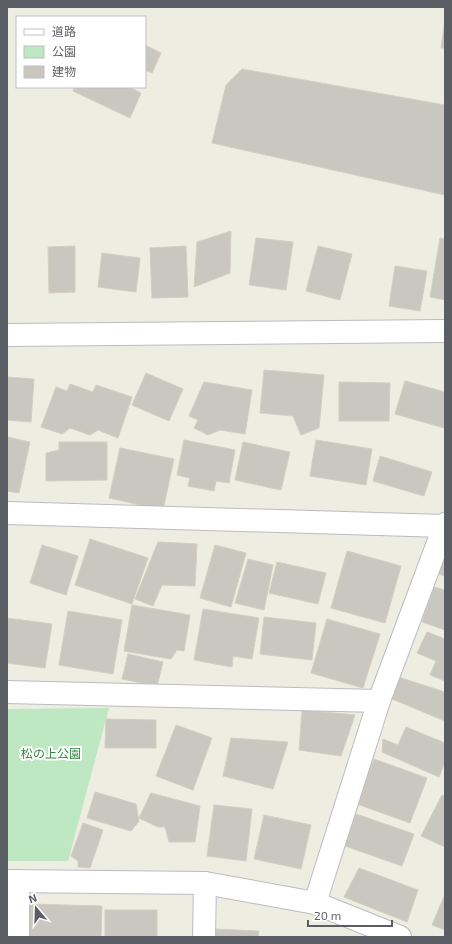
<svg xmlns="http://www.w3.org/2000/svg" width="452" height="944" viewBox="0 0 452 944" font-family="'Exo 2','Noto Sans JP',sans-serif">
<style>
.green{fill:#bde8c1}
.building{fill:#c9c7bf;stroke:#d3cfc0}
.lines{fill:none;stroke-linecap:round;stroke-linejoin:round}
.street-casing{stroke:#babcc2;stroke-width:24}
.street{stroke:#fff;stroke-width:22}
.labels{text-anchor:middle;stroke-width:4;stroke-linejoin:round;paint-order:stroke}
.park-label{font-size:12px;fill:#2f863c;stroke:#fff}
</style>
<rect width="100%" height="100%" fill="#eeede2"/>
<path class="green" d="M109 708 68 861H7V709Z"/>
<g class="building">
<path d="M445 19V48H441Z"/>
<path d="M145 45 161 53 152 73 145 70Z"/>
<path d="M242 69 445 105V195L212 143 226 85Z"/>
<path d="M75 87H129L141 93 130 118 73 91Z"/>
<path d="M231 231 230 273 194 287 197 242Z"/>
<path d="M256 238 293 242 286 290 249 285Z"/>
<path d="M440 238 445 239V300L430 297Z"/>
<path d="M75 246V292L49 293 48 247Z"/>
<path d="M186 246 188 297 152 298 150 248Z"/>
<path d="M318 246 352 254 340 300 306 291Z"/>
<path d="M102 253 140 258 136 292 98 287Z"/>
<path d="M395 266 427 271 420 311 389 306Z"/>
<path d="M264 370 324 375 319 428 301 435 293 416 260 413Z"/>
<path d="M146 373 183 389 169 421 132 405Z"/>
<path d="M7 377 34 379 31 422 7 420Z"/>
<path d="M405 381 445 392 444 428 395 414Z"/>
<path d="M204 382 252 390 245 434 220 430 208 435 194 428 198 420 189 416Z"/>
<path d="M339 382 390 383 389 421H339Z"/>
<path d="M70 384 93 392 96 385 132 397 118 438 98 430 90 435 70 428 62 434 41 427 56 387 67 391Z"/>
<path d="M7 437 30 442 19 493 7 491Z"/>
<path d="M184 440 235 450 229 483 216 481 214 491 188 486 190 478 177 475Z"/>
<path d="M316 440 372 449 366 485 310 476Z"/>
<path d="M59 442H107V480L46 481V453L59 450Z"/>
<path d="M243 442 290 452 281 490 235 480Z"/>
<path d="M120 448 174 459 163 510 109 498Z"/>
<path d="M380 456 432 472 424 496 373 481Z"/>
<path d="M90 539 148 558 132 604 75 585Z"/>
<path d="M158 542 197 544 195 586 162 585 153 606 135 599Z"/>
<path d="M42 545 78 556 66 595 30 583Z"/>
<path d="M215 545 246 553 231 607 200 598Z"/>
<path d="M445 545V576L435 573Z"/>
<path d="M347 551 401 566 385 623 331 608Z"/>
<path d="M248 559 273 565 264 610 235 603Z"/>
<path d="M277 562 326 573 318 604 269 593Z"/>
<path d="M434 587 445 590V630L422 622Z"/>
<path d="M132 605 190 615 184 651 177 650 171 659 124 651Z"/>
<path d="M203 609 259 618 252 659 233 656 232 667 194 660Z"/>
<path d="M68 611 122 620 113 674 59 665Z"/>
<path d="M264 617 316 623 312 660 260 654Z"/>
<path d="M7 618 52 624 45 668 7 663Z"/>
<path d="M327 619 380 634 363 688 311 673Z"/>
<path d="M427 632 445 639V681L430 675 436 661 417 653Z"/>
<path d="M128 654 163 662 157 686 122 679Z"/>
<path d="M398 677 445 692V721L392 699Z"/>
<path d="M302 710 355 715 341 756 299 750Z"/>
<path d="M106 719 156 720V748H105Z"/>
<path d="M176 725 212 738 193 790 156 776Z"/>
<path d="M406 727 445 743V762L439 777 382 752 383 739 398 745Z"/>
<path d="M231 738 288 742 273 789 223 776Z"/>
<path d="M374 759 427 778 410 823 357 804Z"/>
<path d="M95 792 136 804 139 821 131 831 87 818Z"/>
<path d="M151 793 200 806 195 842H169L165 827H158L139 818Z"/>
<path d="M442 795 445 796V847L421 836Z"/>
<path d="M214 805 252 809 246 861 207 856Z"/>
<path d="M356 814 414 834 402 866 345 846Z"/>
<path d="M264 815 311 825 301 869 254 859Z"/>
<path d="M83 823 103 830 90 868 78 867V861L71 856Z"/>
<path d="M359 868 418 890 407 922 344 897Z"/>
<path d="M445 894V930L432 925Z"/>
<path d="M29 904 102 906 101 937H28Z"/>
<rect x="105" y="910" width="52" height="27"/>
<path d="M214 929 259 931 258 937H214Z"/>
</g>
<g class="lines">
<g class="street-casing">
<g id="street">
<path d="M7 335 445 331"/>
<path d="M7 513 444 526"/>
<path d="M7 692 379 701"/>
<path d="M7 881 205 883 315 903 400 937"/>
<path d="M18 881V937"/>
<path d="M315 903 379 701 445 524"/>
<path d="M204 937 205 883"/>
</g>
</g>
<use href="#street" class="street"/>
</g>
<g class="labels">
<g class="park-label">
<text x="51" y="758">松の上公園</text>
</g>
</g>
<rect width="452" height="944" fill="none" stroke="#5b5e64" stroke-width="16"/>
<rect x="16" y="16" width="130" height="72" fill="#ffffff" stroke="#bdbfc1"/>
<rect x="24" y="29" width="20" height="6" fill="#ffffff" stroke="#bdbfc1"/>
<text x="52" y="36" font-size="12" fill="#5b5e64">道路</text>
<rect x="24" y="46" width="20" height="12" fill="#bde8c1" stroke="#bdbfc1"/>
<text x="52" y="56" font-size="12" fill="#5b5e64">公園</text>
<rect x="24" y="66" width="20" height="12" fill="#c9c7bf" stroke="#bdbfc1"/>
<text x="52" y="76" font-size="12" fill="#5b5e64">建物</text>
<g transform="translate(36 908) rotate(341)" stroke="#ffffff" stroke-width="3" paint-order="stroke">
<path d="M0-3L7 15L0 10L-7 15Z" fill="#5b5e64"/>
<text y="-6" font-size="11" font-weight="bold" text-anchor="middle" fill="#5b5e64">N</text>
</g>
<path d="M308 920v6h84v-6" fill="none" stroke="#5b5e64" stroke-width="2"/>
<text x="314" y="920" font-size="12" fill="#5b5e64" stroke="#ffffff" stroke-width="3" paint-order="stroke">20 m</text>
</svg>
